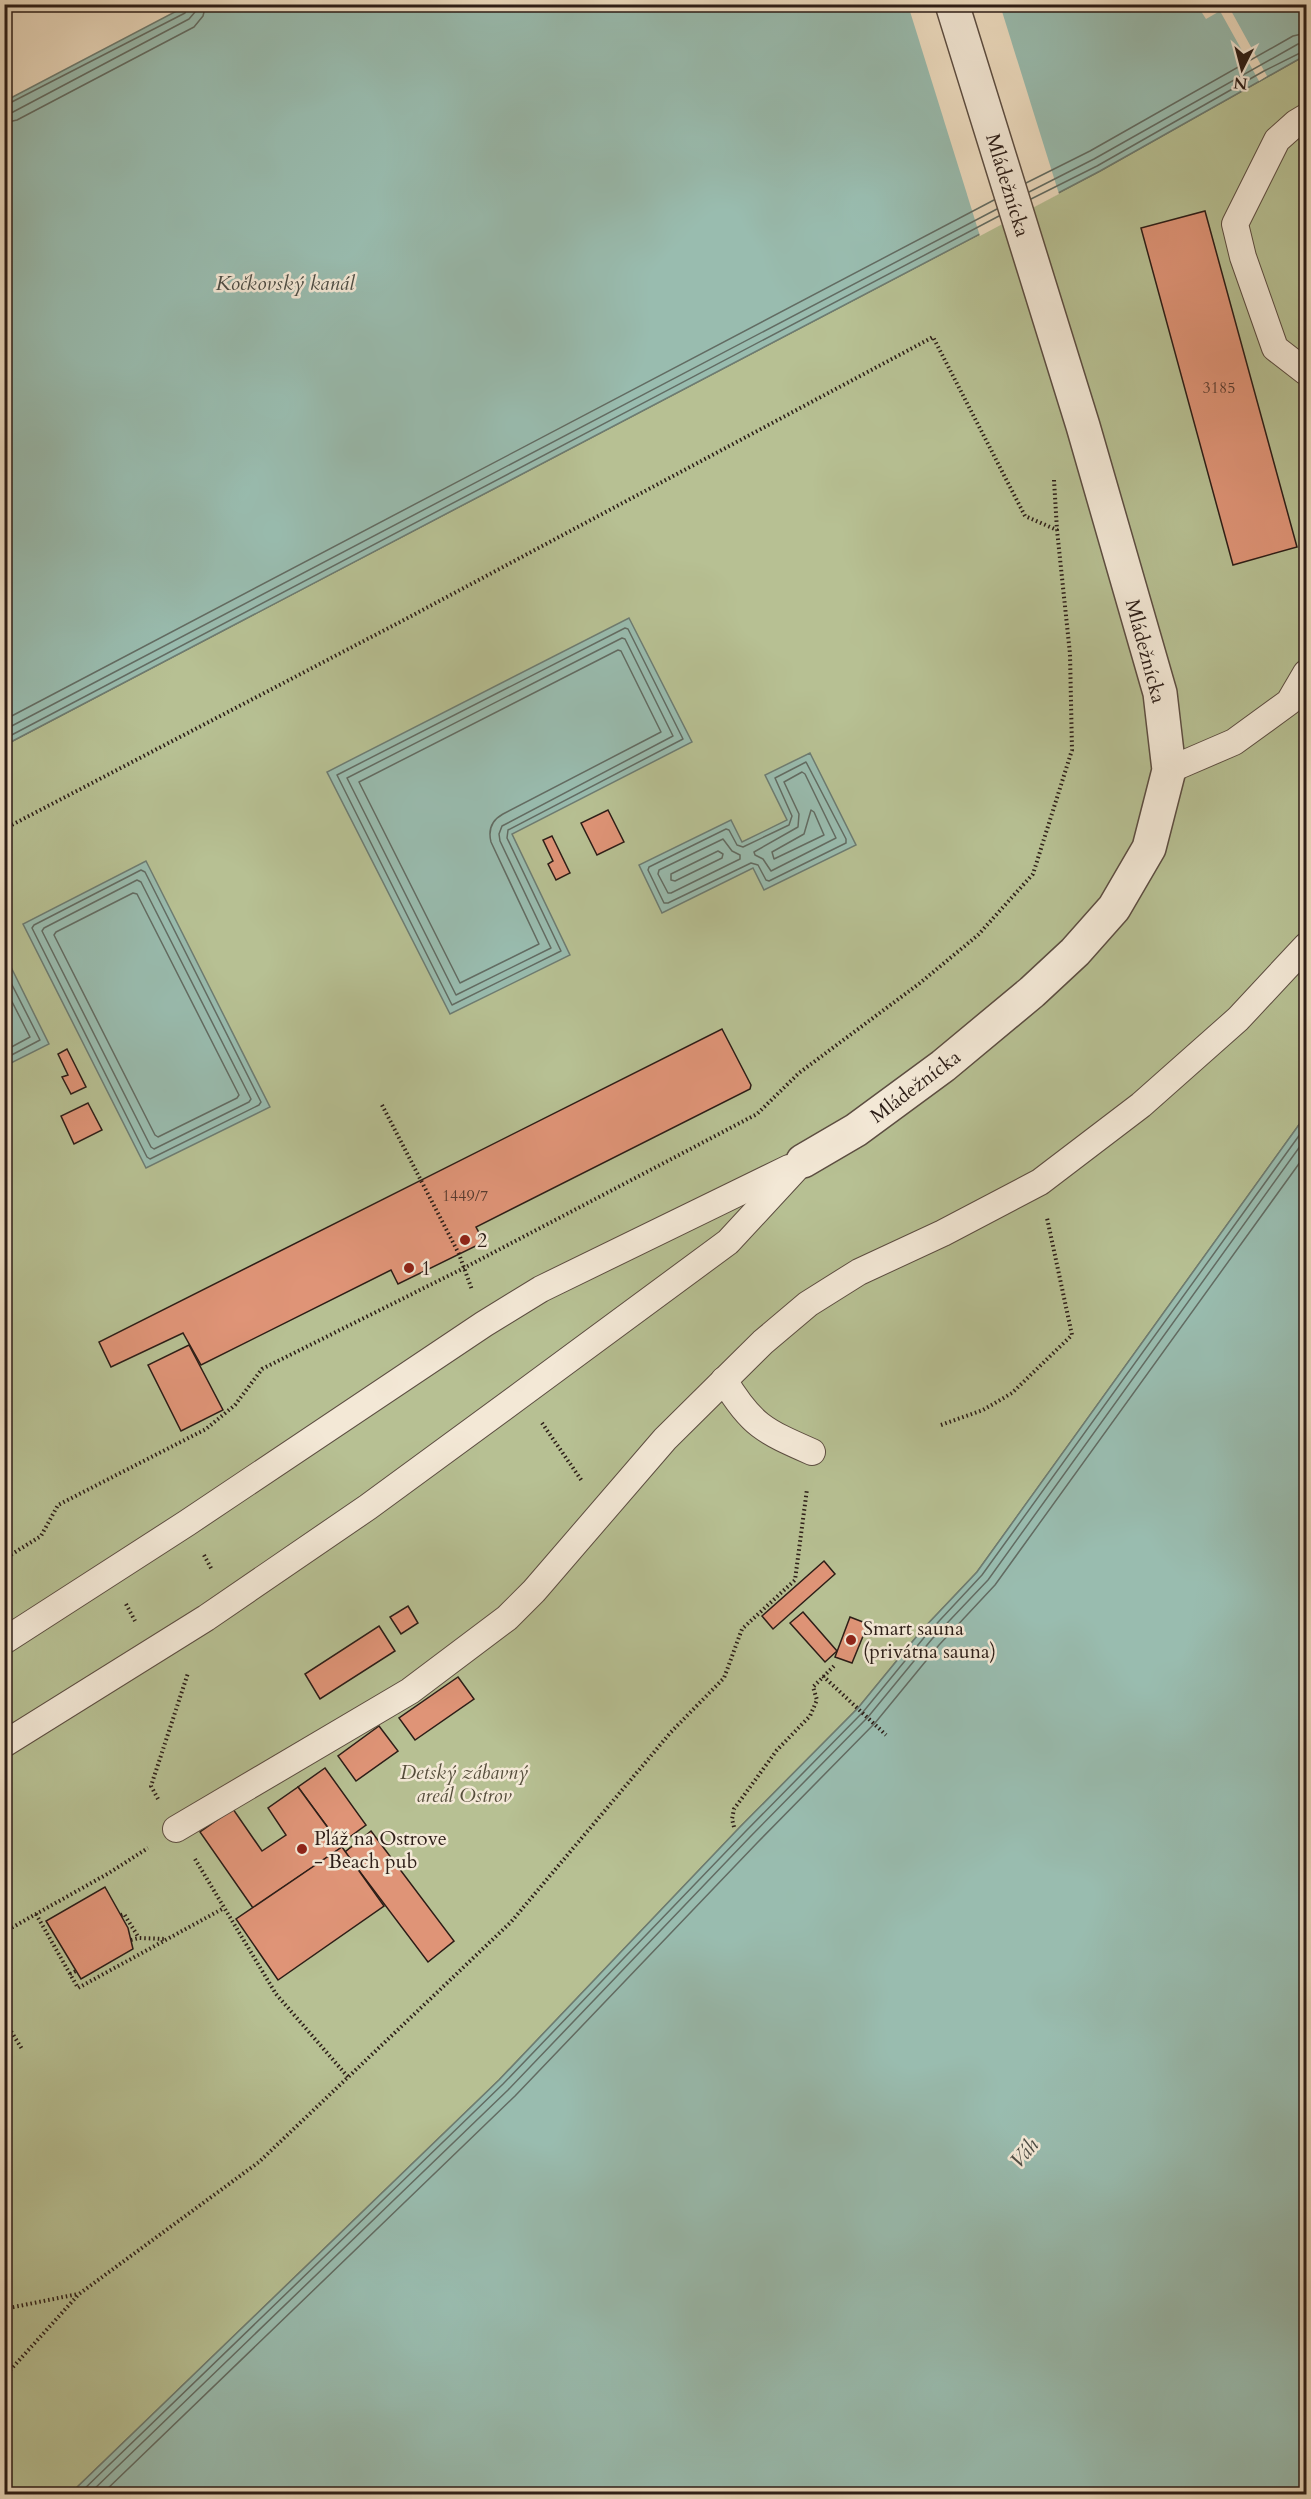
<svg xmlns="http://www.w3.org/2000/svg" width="1311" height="2499" viewBox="0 0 1311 2499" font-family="Cardo,serif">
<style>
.green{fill:#b7c093;stroke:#726e55;stroke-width:1.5}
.water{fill:#99bcaf;stroke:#6d7c72;stroke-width:1.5}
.pier{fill:#eddcc0}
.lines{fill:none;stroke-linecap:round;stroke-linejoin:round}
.shore{stroke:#626c63;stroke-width:1.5}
.building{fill:#df9477;stroke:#2c1d17;stroke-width:1.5}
.lane-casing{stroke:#5c4d41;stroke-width:28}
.street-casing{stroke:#5c4d41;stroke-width:36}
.path{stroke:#2c1d17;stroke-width:4;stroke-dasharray:1.5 3;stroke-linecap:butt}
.lane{stroke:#f3e8d6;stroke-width:26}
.street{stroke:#f3e8d6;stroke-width:33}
.poi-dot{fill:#8f2418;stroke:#f3e8d6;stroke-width:2}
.labels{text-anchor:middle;stroke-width:5;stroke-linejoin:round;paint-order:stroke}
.number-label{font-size:16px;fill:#593b2f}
.street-label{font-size:20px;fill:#2c1d17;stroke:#f3e8d6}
.poi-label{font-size:20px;fill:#2c1d17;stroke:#f3e8d6;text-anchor:start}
.park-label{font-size:20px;font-style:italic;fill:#564e3c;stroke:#f3e8d6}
.water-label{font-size:21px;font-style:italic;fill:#4d4d45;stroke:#f3e8d6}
</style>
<rect width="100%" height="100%" fill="#eddcc0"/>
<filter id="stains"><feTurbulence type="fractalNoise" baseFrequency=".00333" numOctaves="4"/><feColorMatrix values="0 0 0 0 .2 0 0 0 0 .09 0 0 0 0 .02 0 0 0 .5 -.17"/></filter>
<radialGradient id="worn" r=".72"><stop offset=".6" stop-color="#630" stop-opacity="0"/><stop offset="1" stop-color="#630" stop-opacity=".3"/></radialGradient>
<path class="green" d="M1306 55V1115L977 1572 922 1630 858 1708 740 1827 499 2080 70 2494H5V745L1100 171Z"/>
<g class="water">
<path d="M188 5H1306V55L1100 171 5 745V101Z"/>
<path d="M629 618 692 742 512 834 570 955 450 1014 327 772Z"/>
<path d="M810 753 856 845 764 890 753 868 662 913 639 865 731 820 742 842 787 820 765 775Z"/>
<path d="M146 861 270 1107 146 1168 23 924Z"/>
<path d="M5 955 49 1044 5 1066H4Z"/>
<path d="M1306 1115V2493L70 2494 499 2080 740 1827 858 1708 922 1630 977 1572Z"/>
</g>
<g class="pier">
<path d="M908 5H1000L1059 194 980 236Z"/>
<path d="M1197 5H1231L1229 7 1267 76 1259 81 1220 11 1206 19Z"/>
</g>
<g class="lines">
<g class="shore">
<path d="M4 106 185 13 189 4"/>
<path d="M4 114 13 112 189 19 195 12 197 4"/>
<path d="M4 123 17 120 194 27 203 16 206 4"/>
<path d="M1026 183 1090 151 1293 36 1306 33"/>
<path d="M1029 192 1094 159 1298 44 1306 42"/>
<path d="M1031 199 1097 166 1264 71 1306 50"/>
<path d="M625 628 628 629 683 739 508 830 507 838 561 951 452 1005 337 775Z"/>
<path d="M622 638 625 639 673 736 502 826 499 834 500 841 551 948 456 995 347 778Z"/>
<path d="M618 650 621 651 661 732 503 814C492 820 488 830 491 842L539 944 460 983 359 782Z"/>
<path d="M4 720 994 200"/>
<path d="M4 730 997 209"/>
<path d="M4 739 999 216"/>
<path d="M806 762 846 839V843L769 881 766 880 758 865 751 863 668 903H664L648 870 649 867 726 829 729 830 737 845 743 847 789 825 792 816 775 778Z"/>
<path d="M802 772 805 774 836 838 771 871 763 859 755 855 754 852 798 827 799 814 784 782Z"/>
<path d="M811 810 814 812 824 835 774 859 772 852 804 834Z"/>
<path d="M723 839 732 851 740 855V859L671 893H668L658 874 659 870Z"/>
<path d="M718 851 723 854 722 858 675 881 671 880V874Z"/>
<path d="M141 870 145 872 261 1102 259 1105 150 1159 147 1157 32 928 34 925Z"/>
<path d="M137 880 141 882 251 1099 249 1102 154 1149 151 1147 42 931 44 928Z"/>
<path d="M133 893 137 894 239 1095 237 1098 158 1137 155 1135 54 935 56 932Z"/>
<path d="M4 969 40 1040 4 1059"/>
<path d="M4 986 30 1037 4 1051"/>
<path d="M79 2494 503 2084 745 1832 863 1712 927 1634 982 1575 1306 1126"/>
<path d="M89 2494 508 2090 750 1837 868 1717 932 1639 988 1580 1306 1138"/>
<path d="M102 2494 515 2096 757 1843 875 1723 939 1645 995 1585 1306 1154"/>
</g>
</g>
<g class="building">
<path d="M1205 211 1297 547 1233 565 1141 228Z"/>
<path d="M608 810 624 842 597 855 581 823Z"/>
<path d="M552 836 570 873 556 880 548 864 553 861 543 840Z"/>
<path d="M722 1029 751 1085 750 1089 476 1227 484 1242 398 1284 391 1270 201 1365 183 1333 111 1367 99 1342Z"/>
<path d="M67 1049 86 1087 71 1094 62 1077 68 1075 58 1054Z"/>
<path d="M88 1103 102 1130 74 1144 61 1116Z"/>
<path d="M189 1345 223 1410 181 1431 148 1365Z"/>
<path d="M824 1561 835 1574 773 1629 762 1616Z"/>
<path d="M408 1606 418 1623 401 1634 390 1617Z"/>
<path d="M803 1612 837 1651 825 1662 790 1623Z"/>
<path d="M850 1617 868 1624 852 1663 835 1657Z"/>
<path d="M379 1626 395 1651 320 1699 305 1674Z"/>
<path d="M458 1677 474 1699 415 1740 399 1718Z"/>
<path d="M379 1726 398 1751 356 1781 338 1756Z"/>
<path d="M325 1768 366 1825 340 1844 298 1787Z"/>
<path d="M298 1787 342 1847 253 1908 200 1832 233 1809 262 1851 286 1835 268 1808Z"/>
<path d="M371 1831 454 1941 428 1962 345 1852Z"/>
<path d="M342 1847 384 1906 278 1980 236 1919Z"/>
<path d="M105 1887 128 1928 133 1949 81 1979 46 1921Z"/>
</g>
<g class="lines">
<g class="lane-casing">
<g id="lane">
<path d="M1306 117 1296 123 1277 140 1235 224 1243 257 1275 348 1306 372"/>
<path d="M1169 770 1234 742 1289 702 1306 673"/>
<path d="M724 1380C751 1425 764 1431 812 1452"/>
<path d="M4 1641 187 1523 484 1324 541 1289 789 1168"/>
<path d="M4 1744 206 1618 368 1507 522 1394 728 1242 803 1161"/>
<path d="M176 1829 410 1691 507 1618 534 1591 665 1439 763 1342 808 1304 859 1272 943 1233 1040 1182 1141 1105 1238 1019 1306 946"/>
</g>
</g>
<g class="street-casing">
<path id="street" d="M803 1161 856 1130 943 1066 1032 992 1075 952 1114 908 1149 848 1169 770 1160 693 1083 426 952 4"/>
</g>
<g class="path">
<path d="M1054 480 1057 530"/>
<path d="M4 829 402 621 933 337 1025 516 1057 530 1070 654 1072 750 1033 874 978 935 920 983 799 1073 757 1114 464 1268 262 1369 235 1405 206 1429 58 1505 41 1536 4 1559"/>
<path d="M382 1105 459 1254 472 1290"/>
<path d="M542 1423 582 1481"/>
<path d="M941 1425 983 1410 1012 1393 1072 1335 1047 1218"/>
<path d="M204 1555 212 1570"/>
<path d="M126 1604 135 1621"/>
<path d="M823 1676 886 1735"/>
<path d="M158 1799 151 1786 188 1673"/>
<path d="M734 1827 732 1819 734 1809 777 1750 810 1716 817 1700 813 1687 835 1665"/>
<path d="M195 1859 276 1994 348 2077"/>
<path d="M36 1914 78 1988 224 1908"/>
<path d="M121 1915 124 1914 139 1938"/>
<path d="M4 1932 109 1873 148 1848"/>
<path d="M131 1940 139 1938 166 1939"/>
<path d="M70 1974 76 1971"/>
<path d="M4 2020 22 2049"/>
<path d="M4 2309 78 2294"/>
<path d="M4 2377 79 2294 259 2162 511 1922 671 1732 724 1678 742 1629 795 1580 807 1489"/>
</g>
<use href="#lane" class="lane"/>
<use href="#street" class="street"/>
</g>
<g class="poi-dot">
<circle cx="465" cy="1240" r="6"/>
<circle cx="409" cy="1268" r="6"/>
<circle cx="851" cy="1640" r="6"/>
<circle cx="302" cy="1849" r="6"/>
</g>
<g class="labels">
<g class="number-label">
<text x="1219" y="393">3185</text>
<text x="465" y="1201">1449/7</text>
</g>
<g class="street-label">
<text transform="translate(1008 185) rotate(73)" y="7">Mládežnícka</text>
<text transform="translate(1146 651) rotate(75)" y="7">Mládežnícka</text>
<text transform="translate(915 1086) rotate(-37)" y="7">Mládežnícka</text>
</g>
<g class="poi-label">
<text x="477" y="1247">2</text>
<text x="421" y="1275">1</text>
<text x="863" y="1635">Smart sauna<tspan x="863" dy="23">(privátna sauna)</tspan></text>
<text x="314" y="1845">Pláž na Ostrove<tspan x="314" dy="23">- Beach pub</tspan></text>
</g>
<g class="park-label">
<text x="464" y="1779">Detský zábavný<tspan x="464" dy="23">areál Ostrov</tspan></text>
</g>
<g class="water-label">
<text x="285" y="290">Kočkovský kanál</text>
<text transform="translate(1024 2153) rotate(-50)" y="7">Váh</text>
</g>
</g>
<rect width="1311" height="2499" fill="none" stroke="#eddcc0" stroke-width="24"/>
<rect x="6" y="6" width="1299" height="2487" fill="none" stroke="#2c1d17" stroke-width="3"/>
<rect x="12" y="12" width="1287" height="2475" fill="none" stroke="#2c1d17" stroke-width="1.5"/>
<g transform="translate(1242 69) rotate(186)" stroke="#f3e8d6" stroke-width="4.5" paint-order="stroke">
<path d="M0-4.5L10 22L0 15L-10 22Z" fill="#2c1d17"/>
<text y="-9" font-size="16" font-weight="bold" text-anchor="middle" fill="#2c1d17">N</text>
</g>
<rect width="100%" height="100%" filter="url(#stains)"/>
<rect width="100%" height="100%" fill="url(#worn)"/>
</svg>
